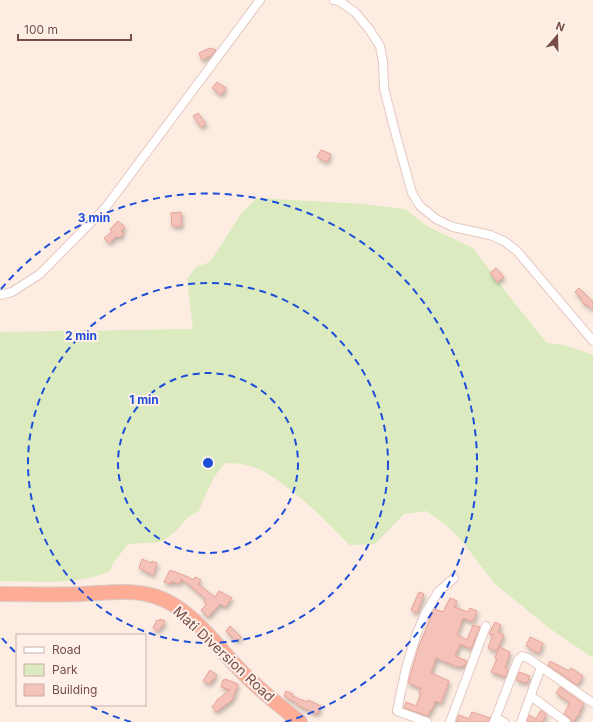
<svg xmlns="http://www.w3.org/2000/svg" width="593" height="722" viewBox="0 0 593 722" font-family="Inter,sans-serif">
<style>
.green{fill:#dbebbf}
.building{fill:#f4c2b8;stroke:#e8a397;filter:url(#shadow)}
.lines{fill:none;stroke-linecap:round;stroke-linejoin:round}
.minor-casing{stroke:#e4c8c0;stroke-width:10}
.trunk-casing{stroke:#d9cdcb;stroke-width:16}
.minor{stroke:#fff;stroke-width:8}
.trunk{stroke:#fdac96;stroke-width:14}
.ring{fill:none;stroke:#1d4ed8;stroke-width:2;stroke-dasharray:7 5}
.labels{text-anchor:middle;stroke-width:4;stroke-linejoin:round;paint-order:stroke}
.street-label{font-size:14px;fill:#764d47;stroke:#fff1e9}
.centre{fill:#1d4ed8;stroke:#fff1e9;stroke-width:2}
.ring-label{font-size:12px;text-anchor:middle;font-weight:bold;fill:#1d4ed8;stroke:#fff1e9;stroke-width:4;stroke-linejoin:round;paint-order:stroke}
</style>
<defs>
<filter id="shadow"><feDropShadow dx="1.5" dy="3" stdDeviation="2" flood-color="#0004"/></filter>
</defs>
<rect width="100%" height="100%" fill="#fdece1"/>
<path class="green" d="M257 198 363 204 405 209 427 226 473 248 516 305 547 343 565 345 593 355V658L549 628 494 583 461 540 445 524 426 511 404 514 375 544 349 545C325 519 294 489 263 471 252 465 238 463 225 463 212 477 206 493 199 511L188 517 176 531 161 542 128 544 114 562 110 571C78 586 35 581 0 581V332L193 329 187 279 196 267 210 262 241 214Z"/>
<g class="building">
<path d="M210 48 216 50 212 55 202 60 199 53Z"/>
<path d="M217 82 226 88 221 95 212 88Z"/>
<path d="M198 113 206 124 201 127 193 116Z"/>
<path d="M321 150 331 154 327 162 317 157Z"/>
<path d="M181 212 182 226H172L171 213Z"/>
<path d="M118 221 125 227 121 231 124 233 119 238 117 236 109 243 104 238 112 232 110 229Z"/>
<path d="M496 268 504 277 497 282 490 273Z"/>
<path d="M579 288 593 302V310L586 304 585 305 581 300 582 299 575 292Z"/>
<path d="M142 559 151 563 152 561 157 563 153 575 139 568Z"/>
<path d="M170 570 188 577 193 580 195 577 201 580 198 584 215 597 219 591 232 598 225 607 220 604 208 617 201 610 207 604 204 602 206 599 188 584 181 579 179 584 172 581 171 584 164 582Z"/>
<path d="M419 592 424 594 417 613 411 610Z"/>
<path d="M450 598 457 601 454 607 468 612 470 608 477 611 473 622 463 618 457 635 467 640 473 625 480 627 471 649 460 644 455 656 467 661 466 665 458 667 436 658 431 673 449 681 441 703 435 701 432 710H430L428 716 404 708 406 702 416 706 421 694H419L421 688 408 683 419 646 434 609 443 612Z"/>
<path d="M160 619 165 621 162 627H161L158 631 153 628 157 620 159 621Z"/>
<path d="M495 622 501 625 498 632 504 635 496 651 488 648 493 635 489 634Z"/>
<path d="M230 626 241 637 236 641 226 631Z"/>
<path d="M530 637 543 643 539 653 531 650V648L526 646Z"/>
<path d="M499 647 510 652 505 668 508 669 506 677 491 672 497 659 495 658Z"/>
<path d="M550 661 569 671 571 668 583 676 577 685 548 665Z"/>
<path d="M210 670 217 675 209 684 203 681Z"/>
<path d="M519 672 530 676 527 683 516 680Z"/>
<path d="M225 679 238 684 232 700 216 712 212 706 215 704 217 700 230 690 221 687 223 680H225Z"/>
<path d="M560 687 584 704 579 712 580 713 573 722H571L570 718 564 714 570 703 556 693Z"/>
<path d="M286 691 293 694 292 696 307 702 308 700 321 706 317 714 297 705 298 704 284 696Z"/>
<path d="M541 710 546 714 543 722H531L527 721 529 715 536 719Z"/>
<path d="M472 712 490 718 489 722H456L459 715 469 719Z"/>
</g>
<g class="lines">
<g class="minor-casing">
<g id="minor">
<path d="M334 0 339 1 355 12 369 29 380 46 383 62 384 88 394 128 412 193 420 206 436 219 453 227 490 235 504 241 517 251 593 341"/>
<path d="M0 295 12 292 40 274 106 207 260 0"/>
<path d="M531 696 566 722"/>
<path d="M496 718 504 722"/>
<path d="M427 722 397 711 406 668 417 633 425 614 438 592 454 578"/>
<path d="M450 722 486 626"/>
<path d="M494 722 518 660 522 656 528 658 593 703"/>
<path d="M521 722 541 667"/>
</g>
</g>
<g class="trunk-casing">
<path id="trunk" d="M0 594C27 594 55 595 82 594 106 593 131 589 154 596 192 607 218 649 245 675 262 692 281 707 300 722"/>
</g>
<use href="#minor" class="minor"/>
<use href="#trunk" class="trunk"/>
</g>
<g class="ring">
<circle cx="208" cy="463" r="90"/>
<circle cx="208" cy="463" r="180"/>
<path d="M131 722A270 270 0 0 1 90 706M15 652A270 270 0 0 1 1 637M1 289A270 270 0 1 1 285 722"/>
</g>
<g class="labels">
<g class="street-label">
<text transform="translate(224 654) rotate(43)" y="5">Mati Diversion Road</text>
</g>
</g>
<circle cx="208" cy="463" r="6" class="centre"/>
<g class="ring-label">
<text x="94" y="222">3 min</text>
<text x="81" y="340">2 min</text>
<text x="144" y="404">1 min</text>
</g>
<rect x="16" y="634" width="130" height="72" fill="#fff1e9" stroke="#c8afa8"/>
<rect x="24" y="647" width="20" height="6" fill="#ffffff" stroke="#c8afa8"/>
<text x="52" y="654" font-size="12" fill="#764d47">Road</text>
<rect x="24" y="664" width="20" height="12" fill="#dbebbf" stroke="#c8afa8"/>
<text x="52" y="674" font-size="12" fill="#764d47">Park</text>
<rect x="24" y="684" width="20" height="12" fill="#f4c2b8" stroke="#c8afa8"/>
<text x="52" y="694" font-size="12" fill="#764d47">Building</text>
<g transform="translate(557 36) rotate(20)" stroke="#fff1e9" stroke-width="3" paint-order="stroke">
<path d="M0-3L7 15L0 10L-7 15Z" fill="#764d47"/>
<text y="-6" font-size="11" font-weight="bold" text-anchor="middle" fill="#764d47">N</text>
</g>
<path d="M18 34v6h113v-6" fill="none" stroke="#764d47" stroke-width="2"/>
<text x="24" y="34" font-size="12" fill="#764d47" stroke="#fff1e9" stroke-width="3" paint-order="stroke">100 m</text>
</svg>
